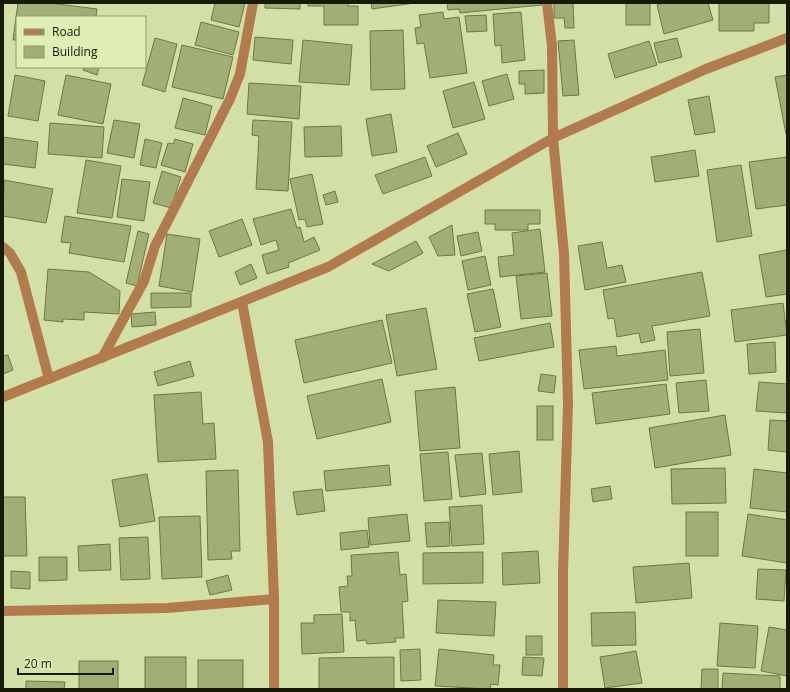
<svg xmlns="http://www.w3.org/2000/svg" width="790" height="692" viewBox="0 0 790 692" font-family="'Open Sans',sans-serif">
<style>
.building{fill:#a1ae78;stroke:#6b7843}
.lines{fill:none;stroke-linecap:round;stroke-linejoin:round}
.street{stroke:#b17b4d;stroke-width:10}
</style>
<rect width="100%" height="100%" fill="#d2e0a8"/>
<g class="building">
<path d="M18 3H50L97 9 96 17H17V40H13Z"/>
<path d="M215 3H245L239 27 211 20Z"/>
<path d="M265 3H300V9L265 8Z"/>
<path d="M308 3H348V6H358V25H324V6H308Z"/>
<path d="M371 3H415L372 9Z"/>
<path d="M447 3H542V5L460 13 459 9 448 10Z"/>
<path d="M554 3H573L574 28H565L564 18H554Z"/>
<rect x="626" y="3" width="24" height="22"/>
<path d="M664 3H708L713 20 664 34 657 5Z"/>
<path d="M719 3H769V23H754V31H719Z"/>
<path d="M443 12 444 19 459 17 467 73 430 78 424 43 417 44 415 28 421 27 419 15Z"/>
<path d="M521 12 525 60 502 63 501 45 495 46 493 14Z"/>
<path d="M486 15 487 31 467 32 465 16Z"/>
<path d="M201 22 239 32 233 55 195 45Z"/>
<path d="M403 30 405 89 371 90 370 31Z"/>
<path d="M255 37 293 40 291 64 253 60Z"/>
<path d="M155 38 177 44 165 92 142 85Z"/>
<path d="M677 38 682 57 659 63 654 43Z"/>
<path d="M303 40 352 45 349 85 299 82Z"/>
<path d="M574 40 579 95 563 96 558 41Z"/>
<path d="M649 41 657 65 615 78 608 54Z"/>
<path d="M182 45 233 57 223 99 172 87Z"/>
<path d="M84 67H99L97 75 83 70Z"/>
<path d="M544 70V93L525 94V84H519V71Z"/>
<path d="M507 74 514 99 489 106 482 81Z"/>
<path d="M15 75 45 81 38 121 8 116Z"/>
<path d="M66 75 111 84 103 124 58 115Z"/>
<path d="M787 75V134H786L775 77Z"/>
<path d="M474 82 485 119 453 128 443 91Z"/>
<path d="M249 83 301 86 299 119 247 114Z"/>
<path d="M709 96 715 132 695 135 688 100Z"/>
<path d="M183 98 212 106 205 135 175 128Z"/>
<path d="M391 114 397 152 372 156 366 119Z"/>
<path d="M114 120 140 124 134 158 107 153Z"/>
<path d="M253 120 292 122 288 191 256 189 259 136 252 135Z"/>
<path d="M50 123 104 127 102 158 48 154Z"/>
<path d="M341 126 342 156 305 157 304 127Z"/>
<path d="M458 133 467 154 436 167 427 146Z"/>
<path d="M3 137 38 142 35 168 3 164Z"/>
<path d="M145 139 162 143 156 168 140 165Z"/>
<path d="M175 139 193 144 185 172 161 165 168 143 173 144Z"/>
<path d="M695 150 699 176 655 182 651 157Z"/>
<path d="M425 157 432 176 383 194 375 175Z"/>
<path d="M787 157V205L756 209 749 162Z"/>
<path d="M86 160 121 166 112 218 77 213Z"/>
<path d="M741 165 752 236 717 242 707 170Z"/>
<path d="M162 171 181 177 171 208 153 203Z"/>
<path d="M312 174 323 224 307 227 305 219 299 220 290 179Z"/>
<path d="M122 179 150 182 144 221 117 217Z"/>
<path d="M4 180 53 189 46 223 3 216Z"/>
<path d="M335 191 338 202 326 205 323 195Z"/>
<path d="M291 209 297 228 300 227 304 242 314 237 320 250 288 263 289 267 267 274 262 255 279 250 276 240 261 245 253 219Z"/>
<path d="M485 210H540V224H528V230H495V224H485Z"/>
<path d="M65 216 131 226 124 262 69 253 71 243 61 242Z"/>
<path d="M242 219 252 245 219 257 209 231Z"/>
<path d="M452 225 455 255 438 256 429 237Z"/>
<path d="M540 229 545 272 500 277 498 257 514 255 512 233Z"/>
<path d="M138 231 149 234 137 286 126 283Z"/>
<path d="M478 232 482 251 461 256 457 236Z"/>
<path d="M167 234 200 239 192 292 159 286Z"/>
<path d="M416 241 423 253 389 271 372 264Z"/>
<path d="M602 242 607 268 622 265 626 282 585 290 578 246Z"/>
<path d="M787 250V294L766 297 759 255Z"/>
<path d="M485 256 491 285 468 290 462 261Z"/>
<path d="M251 264 257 278 240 285 235 272Z"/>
<path d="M48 269 89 272 120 291 119 314 84 312V320L63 319V322L44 320Z"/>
<path d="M702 272 710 316 652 326 655 340 641 343 639 333 617 337 614 318 608 319 603 290Z"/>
<path d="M547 273 552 316 521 319 516 276Z"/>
<path d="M493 289 501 327 475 332 467 294Z"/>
<path d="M151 293H191V307L151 308Z"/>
<path d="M783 303 787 335 735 342 731 310Z"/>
<path d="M426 308 437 369 397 376 386 315Z"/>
<path d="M155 312 156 325 132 327 131 314Z"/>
<path d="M382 320 392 363 304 383 295 340Z"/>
<path d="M550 323 554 347 479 361 474 338Z"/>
<path d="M700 329 704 373 670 376 667 332Z"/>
<path d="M775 342 776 372 749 374 747 344Z"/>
<path d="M616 346 617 356 665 350 668 380 584 389 579 350Z"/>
<path d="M8 355 13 370 3 374V356Z"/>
<path d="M190 361 194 376 158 386 154 372Z"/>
<path d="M541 374 556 376 554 393 538 391Z"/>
<path d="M382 379 391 422 317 439 307 396Z"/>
<path d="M706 380 709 411 679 413 676 383Z"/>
<path d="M759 382 787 384V413L756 411Z"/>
<path d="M666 384 670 414 596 424 592 393Z"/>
<path d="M455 387 460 448 420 451 415 391Z"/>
<path d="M201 392 203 424 214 423 216 459 158 462 154 395Z"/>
<rect x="537" y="406" width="16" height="34"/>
<path d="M725 415 731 455 655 468 649 428Z"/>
<path d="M770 420 787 421V452L768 450Z"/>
<path d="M519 451 522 492 493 495 489 454Z"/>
<path d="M448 452 452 499 424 501 420 454Z"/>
<path d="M482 453 486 494 460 497 455 455Z"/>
<path d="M389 465 391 485 326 491 324 471Z"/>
<path d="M725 468 726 503 672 504 671 469Z"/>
<path d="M754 469 787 473V512L750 508Z"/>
<path d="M238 470 240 551H231L232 559 208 560 206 471Z"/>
<path d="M147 474 155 521 120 527 112 480Z"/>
<path d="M610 486 612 499 593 502 591 489Z"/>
<path d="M322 489 325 511 297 515 293 492Z"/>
<path d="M3 497H25L27 556H3Z"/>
<path d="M482 505 484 544 452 546 449 507Z"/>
<rect x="686" y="512" width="32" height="44"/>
<path d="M407 514 410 541 370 545 368 518Z"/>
<path d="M748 514 787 520V563L742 556Z"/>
<path d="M200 516 202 577 162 579 159 517Z"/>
<path d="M449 522 450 546 427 547 425 523Z"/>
<path d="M367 530 369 547 341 550 340 533Z"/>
<path d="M148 537 150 579 121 580 119 538Z"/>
<path d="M110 544 111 570 79 571 78 546Z"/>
<path d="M538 551 540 583 503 585 502 553Z"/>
<path d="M398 552 400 575 406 574 408 601 402 602 404 638H395L396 642 367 644 366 640 357 641 355 620 350 621V612H341L339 587 348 586 347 576H352L351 555Z"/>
<path d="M483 552V583L423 584V553Z"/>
<path d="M39 557H67V580L39 581Z"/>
<path d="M689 563 692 598 636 603 633 567Z"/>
<path d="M758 569 786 570 784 601 756 599Z"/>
<path d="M11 571 30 572V589L11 588Z"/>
<path d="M228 575 232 590 210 595 206 581Z"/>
<path d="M438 600 496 602 494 636 436 633Z"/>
<path d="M635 612 636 645 592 646 591 613Z"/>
<path d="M342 614 344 652 302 654 301 623H314V615Z"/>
<path d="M720 623 758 626 755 668 717 666Z"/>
<path d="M769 627 787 630V676L761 671Z"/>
<rect x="526" y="636" width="16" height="19"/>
<path d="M420 649 421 680 401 681 400 650Z"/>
<path d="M439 649 494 655 493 665H500L498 685 491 684 490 689 435 686Z"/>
<path d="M636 651 642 683 605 688 600 657Z"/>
<rect x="145" y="657" width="41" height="32"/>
<path d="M394 657V689H319V658Z"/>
<path d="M523 657 544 658 542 676 522 675Z"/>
<rect x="198" y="660" width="45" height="29"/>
<rect x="79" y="661" width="39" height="28"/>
<path d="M702 669H718V689H701Z"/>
<path d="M723 673 780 676V689H722Z"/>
<path d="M26 681 65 682 64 689H26Z"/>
</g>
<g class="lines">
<g class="street">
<path d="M547 3 552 46 553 138 564 254 568 403 563 573V689"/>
<path d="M3 247 10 253 21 272 49 379"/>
<path d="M242 302 268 442 274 599V689"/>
<path d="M102 358 144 281 155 246 230 99 240 74 253 3"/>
<path d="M3 397 328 267 553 138 706 69 787 38"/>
<path d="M3 611 167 608 274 599"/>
</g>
</g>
<rect width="790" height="692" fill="none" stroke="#171b06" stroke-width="8"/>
<rect x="16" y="16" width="130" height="52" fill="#dfeeb5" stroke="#8f9a6f"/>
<rect x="24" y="29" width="20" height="6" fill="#b17b4d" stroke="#8f9a6f"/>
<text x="52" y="36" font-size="12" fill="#171b06">Road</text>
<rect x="24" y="46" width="20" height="12" fill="#a1ae78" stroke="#8f9a6f"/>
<text x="52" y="56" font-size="12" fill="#171b06">Building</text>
<path d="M18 668v6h95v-6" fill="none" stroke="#171b06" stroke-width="2"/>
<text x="24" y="668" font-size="12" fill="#171b06" stroke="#dfeeb5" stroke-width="3" paint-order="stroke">20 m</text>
</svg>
